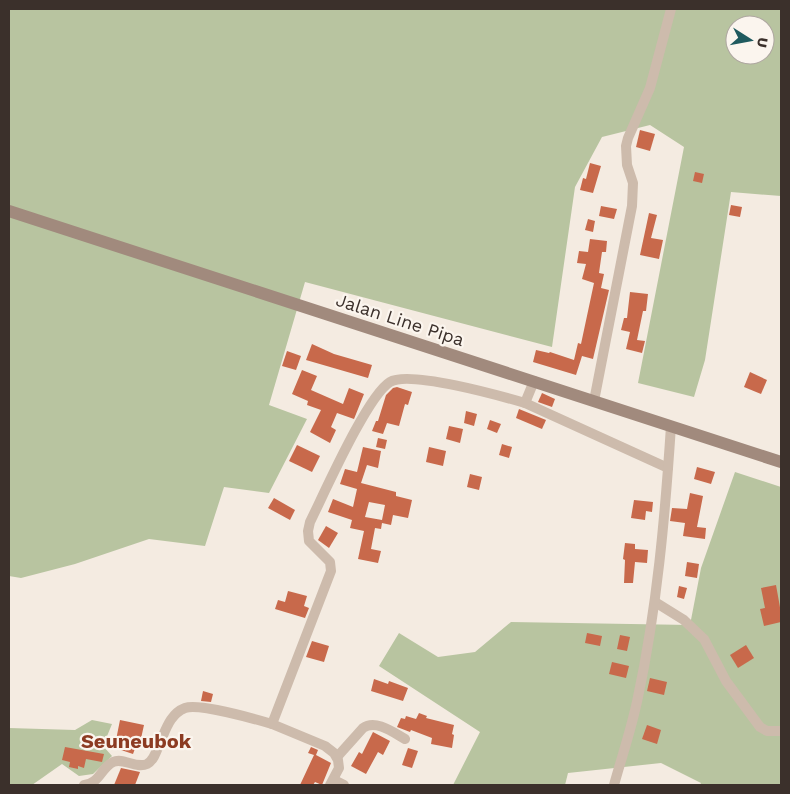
<svg xmlns="http://www.w3.org/2000/svg" width="790" height="794" viewBox="0 0 790 794" font-family="'Work Sans',sans-serif">
<style>
.green{fill:#b8c4a0;fill-rule:evenodd}
.building{fill:#c8694b;fill-rule:evenodd}
.lines{fill:none;stroke-linecap:round;stroke-linejoin:round}
.street{stroke:#cdbbac;stroke-width:10}
.secondary{stroke:#a18a7d;stroke-width:12}
.labels{text-anchor:middle;stroke-width:4.5;stroke-linejoin:round;paint-order:stroke}
.street-label{font-size:18px;fill:#3b302b;stroke:#fbf5ee}
.quarter-label{font-size:20px;font-weight:bold;fill:#8c3b22;stroke:#fbf5ee}
</style>
<rect width="100%" height="100%" fill="#f4ebe1"/>
<g class="green">
<path d="M9 9H781V196L731 192 705 360 694 397 638 383 684 147 650 125 602 137 575 187 552 347 305 282 269 405 307 419 269 493 224 487 205 546 149 539 75 564 21 578 9 576V506L10 501 9 500ZM735 25H765V55H735Z"/>
<path d="M735 472 781 487V785H700L701 783 661 763 568 773 565 785H453L480 732 379 666 399 633 438 657 475 652 511 622 690 625 701 568Z"/>
<path d="M92 720 112 724 103 746 112 756 93 774 79 776 62 764 32 785H9V728L75 730Z"/>
</g>
<g class="building">
<path d="M640 130 655 134 650 151 636 147Z"/>
<path d="M590 163 601 166 593 193 580 190 583 178 586 179Z"/>
<path d="M695 172 704 174 702 183 693 181Z"/>
<path d="M731 205 742 207 740 217 729 215Z"/>
<path d="M601 206 617 209 614 219 599 216Z"/>
<path d="M649 213 657 215 651 238 663 240 659 259 640 255Z"/>
<path d="M588 219 595 221 593 232 585 230Z"/>
<path d="M590 239 607 241 606 252H602L599 273 604 274 601 288 609 290 593 359 582 356 576 375 533 362 536 350 549 353 550 352 574 360 578 343 581 344 594 283 582 279 586 264 577 263 579 251 588 252Z"/>
<path d="M630 292 648 294 646 311H643L637 340 645 341 642 353 626 349 630 332 621 330 624 318H627Z"/>
<path d="M312 344 334 354 372 365 368 378 306 360Z"/>
<path d="M287 351 301 356 296 370 282 366Z"/>
<path d="M302 370 317 376 311 390 343 404 349 388 364 394 354 419 337 413 331 427 336 430 330 443 310 432 321 410 307 405 308 401 292 394Z"/>
<path d="M750 372 767 380 761 394 744 387Z"/>
<path d="M397 387 412 392 408 405 405 404 399 426 387 423 383 434 372 431 376 421H378L386 395 393 388Z"/>
<path d="M542 393 555 399 552 407 538 402Z"/>
<path d="M519 409 546 420 542 429 516 418Z"/>
<path d="M466 411 477 414 474 426 464 423Z"/>
<path d="M490 420 501 424 497 433 487 429Z"/>
<path d="M449 426 463 429 460 443 446 439Z"/>
<path d="M378 438 387 440 385 449 376 447Z"/>
<path d="M502 444 512 447 509 458 499 455Z"/>
<path d="M297 445 320 456 312 472 289 461Z"/>
<path d="M363 447 381 451 378 468 367 465 361 483 396 492V496L412 500 408 518 393 515 391 525 382 523 381 529 375 528 371 549 381 551 378 563 358 559 364 531 350 528 352 520 328 512 333 499 353 507 357 489 340 484 345 469 357 472ZM369 502 385 505 382 520 365 517Z"/>
<path d="M429 447 446 451 443 466 426 462Z"/>
<path d="M697 467 715 472 711 484 694 479Z"/>
<path d="M470 474 482 477 479 490 467 487Z"/>
<path d="M690 493 703 496 697 527 706 528 705 539 683 536 685 523 670 521 672 508 687 509Z"/>
<path d="M274 498 295 510 290 520 268 508Z"/>
<path d="M634 500 653 502 652 512 646 511 645 520 631 518Z"/>
<path d="M326 526 338 533 329 548 318 540Z"/>
<path d="M625 543 635 544V549L648 550 647 563 635 562 633 583H624L625 560 623 559Z"/>
<path d="M687 562 699 564 697 578 685 576Z"/>
<path d="M776 585 781 613V622L764 626 760 609 765 608 761 588Z"/>
<path d="M679 586 687 588 684 599 677 597Z"/>
<path d="M288 591 307 596 304 606 309 608 305 618 275 609 278 600 285 602Z"/>
<path d="M587 633 602 636 600 646 585 643Z"/>
<path d="M620 635 630 637 627 651 617 649Z"/>
<path d="M312 641 329 646 324 662 306 657Z"/>
<path d="M746 645 754 658 738 668 730 655Z"/>
<path d="M612 662 629 666 626 678 609 674Z"/>
<path d="M650 678 667 682 664 695 647 691Z"/>
<path d="M374 679 388 684 389 681 408 688 403 701 371 691Z"/>
<path d="M203 691 213 694 211 702 201 701Z"/>
<path d="M419 713 427 716 426 718 454 725 452 734 454 735 452 748 431 744 432 738 411 730 410 732 397 727 401 718 405 719 406 716 416 719Z"/>
<path d="M120 720 144 725 140 743H137L133 754 109 746 111 738 116 740Z"/>
<path d="M647 725 661 730 657 744 642 739Z"/>
<path d="M373 732 390 741 383 755 378 752 366 774 351 766 359 752 362 754Z"/>
<path d="M65 747 104 754 102 762 86 759 84 768 78 766V769L69 767 70 762 62 760Z"/>
<path d="M311 747 318 750 316 755 331 763 322 785 315 782 313 785H300L314 755 308 753Z"/>
<path d="M408 748 418 751 412 768 402 765Z"/>
<path d="M121 768 140 772 135 785H114Z"/>
</g>
<g class="lines">
<g class="street">
<path d="M594 401 632 206 633 183 627 165 626 146 628 138 650 88 671 9"/>
<path d="M525 403 668 468"/>
<path d="M655 602 684 620 704 639 726 681 760 727 767 731H781"/>
<path d="M272 724 325 746 334 753 338 760 339 768 330 785"/>
<path d="M337 757 363 728C376 719 394 733 405 739"/>
<path d="M334 780 344 785"/>
<path d="M84 785C99 784 101 768 113 762 123 757 136 769 147 764 155 760 158 746 162 738 167 726 172 713 185 708 199 703 255 719 272 724L331 571 330 562 309 541 308 531 310 522C324 494 367 396 390 382 409 370 501 396 525 403L534 381"/>
<path d="M614 785C622 756 632 727 638 697 657 608 665 517 671 426"/>
</g>
<path class="secondary" d="M9 211 781 462"/>
</g>
<g class="labels">
<g class="street-label">
<text transform="translate(400 320) rotate(18)" y="6">Jalan Line Pipa</text>
</g>
<g class="quarter-label">
<text x="136" y="748">Seuneubok</text>
</g>
</g>
<rect width="790" height="794" fill="none" stroke="#3b302b" stroke-width="20"/>
<g transform="translate(750 40) rotate(101)"><circle r="24" fill="#fbf5ee" stroke="#aea6a0"/>
<path d="M0-4L9 19L0 12L-9 19Z" fill="#1f5a5e"/>
<text y="-8" font-size="14" font-weight="bold" text-anchor="middle" fill="#3b302b">U</text>
</g>
</svg>
